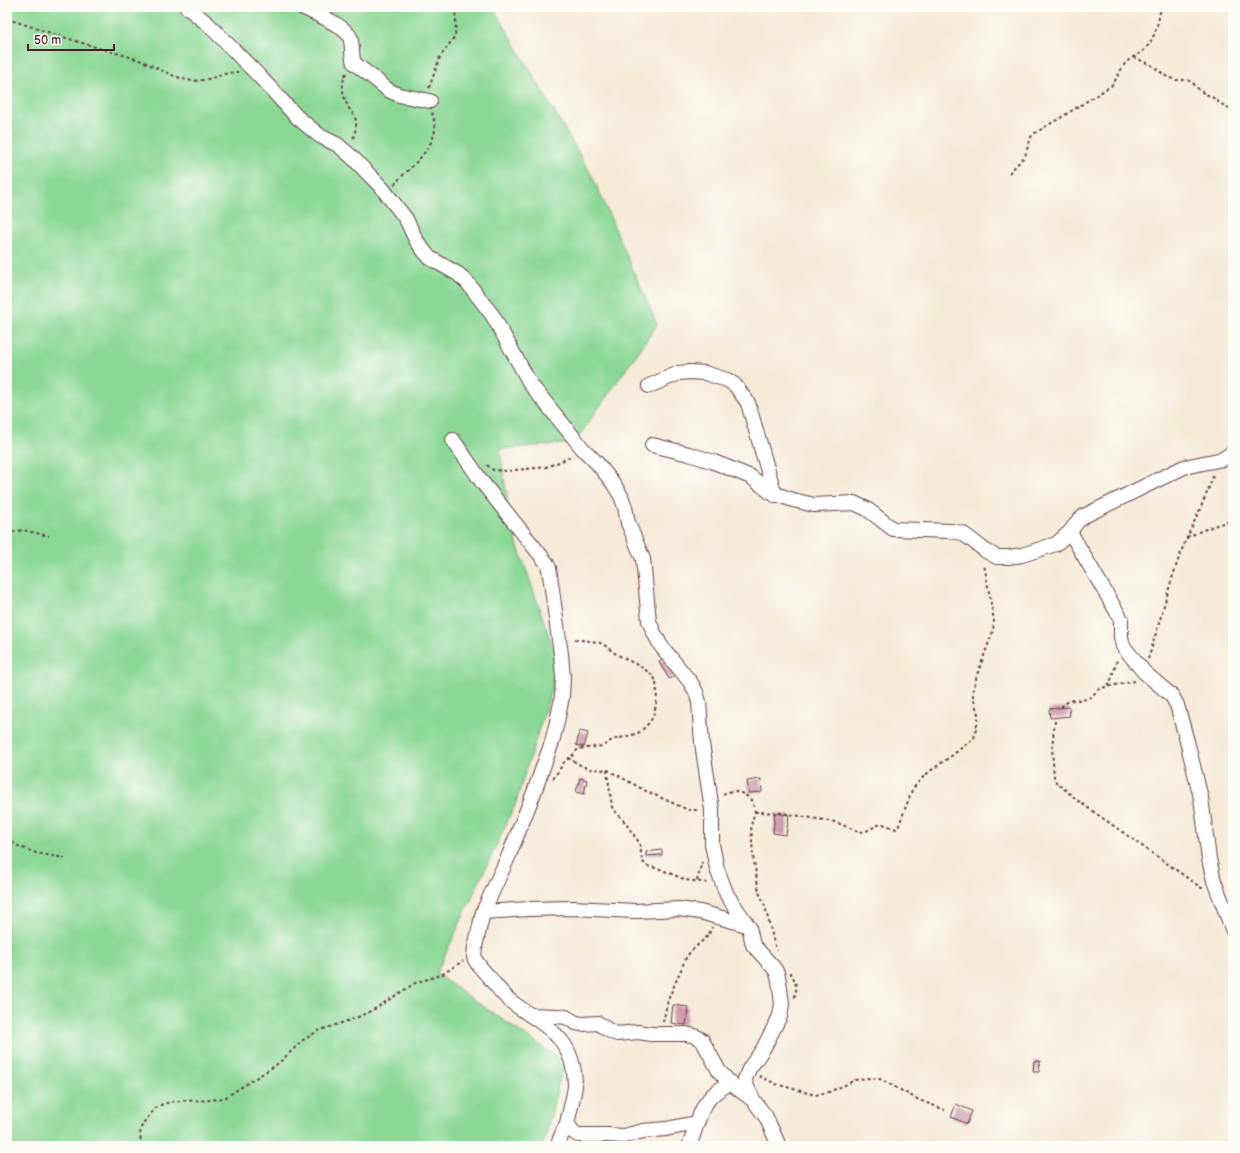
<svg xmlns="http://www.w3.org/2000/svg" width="1240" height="1153" viewBox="0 0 1240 1153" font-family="'Balsamiq Sans',sans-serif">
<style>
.green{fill:#8bd896;stroke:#6a7c60}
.building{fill:#ce9aaf}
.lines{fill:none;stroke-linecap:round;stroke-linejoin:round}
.minor-casing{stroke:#643e45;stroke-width:16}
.path{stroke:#643e45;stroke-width:2;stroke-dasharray:3 3;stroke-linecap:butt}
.minor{stroke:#fff;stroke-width:14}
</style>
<rect width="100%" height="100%" fill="#fdfcf7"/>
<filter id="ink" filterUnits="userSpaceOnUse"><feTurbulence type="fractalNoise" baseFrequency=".025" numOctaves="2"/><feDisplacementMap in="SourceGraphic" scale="8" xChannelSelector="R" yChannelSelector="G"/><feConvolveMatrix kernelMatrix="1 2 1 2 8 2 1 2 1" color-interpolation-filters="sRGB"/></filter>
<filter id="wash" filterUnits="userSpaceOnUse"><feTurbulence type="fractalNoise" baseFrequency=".012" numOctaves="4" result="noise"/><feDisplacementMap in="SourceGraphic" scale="16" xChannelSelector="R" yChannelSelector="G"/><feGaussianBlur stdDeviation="0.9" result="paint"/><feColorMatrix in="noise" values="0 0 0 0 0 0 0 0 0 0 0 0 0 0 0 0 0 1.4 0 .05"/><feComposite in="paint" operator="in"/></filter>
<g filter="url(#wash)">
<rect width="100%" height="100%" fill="#f5ebd7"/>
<path class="green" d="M7 7H493L592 176 657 325 574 443 500 449 511 526 559 665 515 805 436 974 564 1062 543 1146H7Z"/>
<g id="blocks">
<g class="building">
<path d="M668 657 678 674 669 679 659 662Z"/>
<path d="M1069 707 1070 716 1050 718 1049 709Z"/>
<path d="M580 731 588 733 584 747 576 745Z"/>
<path d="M580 778 587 780 584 794 576 792Z"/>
<path d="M761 779 762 792 749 793 747 781Z"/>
<path d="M775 813 789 815 786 835 773 833Z"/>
<path d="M662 850V855L646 856V852Z"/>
<path d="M673 1005 688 1007 686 1025 671 1023Z"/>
<path d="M1034 1061H1040L1039 1072H1033Z"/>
<path d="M956 1104 972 1111 967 1124 951 1117Z"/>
</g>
</g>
</g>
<g filter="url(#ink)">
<use href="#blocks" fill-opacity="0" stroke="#643e45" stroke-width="1"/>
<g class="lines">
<g class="minor-casing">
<g id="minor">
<path d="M187 7 208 24 261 78 297 117 320 136 338 145 352 157 382 188 389 197 406 219 416 240 424 251 430 258 458 274 467 282 493 316 531 385 583 449 597 463 613 483 621 496 625 507 628 523 643 559 649 621 654 633 661 646 691 683 696 692 699 702 702 743 712 810V844L717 869 727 895 749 927 753 945 774 968 777 973 779 981 782 1004 780 1016 763 1049 749 1069 745 1079 746 1085 754 1101 766 1117 779 1146"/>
<path d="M302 7C314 13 344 25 350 37 353 45 351 55 354 63L375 79 388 90 399 95 430 101"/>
<path d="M649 386 679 373 689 372 705 373 727 380 735 385 748 403 775 495"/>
<path d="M453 440 482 482 546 562 549 568 561 654 563 677 562 697 557 722 552 742 533 795 509 855 483 912 475 947 474 957C476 964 483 970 488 976 496 985 503 996 513 1003 547 1028 574 1037 575 1084 575 1092 569 1115 567 1123 564 1131 559 1138 558 1146"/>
<path d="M652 445 689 454 714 462 751 477 770 492 793 500 814 505 854 503 867 509 893 529 951 531 962 533 969 538 986 551 997 557H1009L1022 555 1056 544 1070 532 1077 522 1084 516 1184 467 1223 459 1233 452"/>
<path d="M1070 532 1121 619V637L1123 646 1144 672 1172 696 1177 705 1187 741 1201 798 1209 859 1214 881 1233 931"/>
<path d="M483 912 529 909 572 908 635 911 679 909 700 912 747 925"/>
<path d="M530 1015 557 1016 566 1017 576 1023 582 1024 598 1023 608 1030 617 1034 638 1032 651 1034H686L695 1036 702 1040 719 1071 730 1083 752 1099"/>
<path d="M567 1123 573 1132 578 1135H607L624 1136 643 1131 666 1129 696 1123"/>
<path d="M689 1146C697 1128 699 1105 716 1092 720 1089 725 1086 730 1083"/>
</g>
</g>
<g class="path">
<path d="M7 19C33 27 59 36 86 44 103 50 122 54 139 60 155 66 170 76 187 80 205 84 221 72 238 72"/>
<path d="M1134 57 1153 66 1167 77 1176 80H1187L1192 82 1200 91 1212 97 1221 104 1233 110"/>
<path d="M346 73C340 86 343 98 350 110 353 113 355 117 356 121 357 127 354 134 353 140"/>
<path d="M429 88 440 57 453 39 455 35 456 25 455 7"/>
<path d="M1009 173 1025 156 1031 137 1035 133 1065 115 1111 86C1117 79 1119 72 1124 65 1128 59 1136 56 1142 52 1155 41 1158 23 1161 7"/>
<path d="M395 185 396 182C410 168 435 148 435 127 435 122 433 117 432 112"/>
<path d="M487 465 493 470 506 471 546 467 559 462 573 456"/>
<path d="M7 533 23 530 49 536"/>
<path d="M1187 537C1202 531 1217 523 1233 521"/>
<path d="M1148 659C1159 626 1167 591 1179 558 1189 529 1205 503 1214 473"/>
<path d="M1108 686 1111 680 1117 660"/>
<path d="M1061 707C1073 695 1082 703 1091 697 1095 694 1096 690 1101 688L1135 681"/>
<path d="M1055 721 1052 747 1054 777 1056 782 1077 800 1203 889"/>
<path d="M568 758 582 766 590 769 608 770 644 790 688 810H699"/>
<path d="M607 770 612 807 614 810 624 821 638 841 640 844 642 861 647 866 660 869 686 880 709 883"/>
<path d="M553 779 565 761 572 756 578 749 603 746 612 740 636 734 641 731 649 723 653 717 656 705 657 694 656 681 653 676 643 668 616 654 603 644 598 642 572 639"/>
<path d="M723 794 727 792 736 791 741 793 750 798 753 804 755 811 751 826 753 856 759 892 765 906 774 943 777 951"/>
<path d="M755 812 782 813 835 822 860 832 866 831 878 825 883 824 896 829 898 828 912 790C923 775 935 767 950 757 958 751 966 744 974 738L978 720V714L973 697V690L977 675 993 631 994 620 984 564"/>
<path d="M7 839 20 847 36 853 65 858"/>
<path d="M697 881 702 862"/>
<path d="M790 972C796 981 798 989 794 999"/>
<path d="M663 1022 668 1000 686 958 690 952 708 936 712 927"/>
<path d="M759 1076 776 1084 815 1095 829 1092 847 1084 855 1080 866 1078 880 1079 919 1100 945 1110"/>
<path d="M142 1146C139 1134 139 1127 148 1117 152 1113 155 1107 161 1105 178 1097 205 1104 226 1097L279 1063 303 1040 318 1031 356 1018 373 1010 415 983 441 975 463 961"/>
</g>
<use href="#minor" class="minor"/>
</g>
</g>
<rect width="1240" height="1153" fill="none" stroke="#fdfcf7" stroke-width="24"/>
<path d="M28 44v6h86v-6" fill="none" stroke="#4a1f2b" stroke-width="2"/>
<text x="34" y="44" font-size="12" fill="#4a1f2b" stroke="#fdfcf7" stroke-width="3" paint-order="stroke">50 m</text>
</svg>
